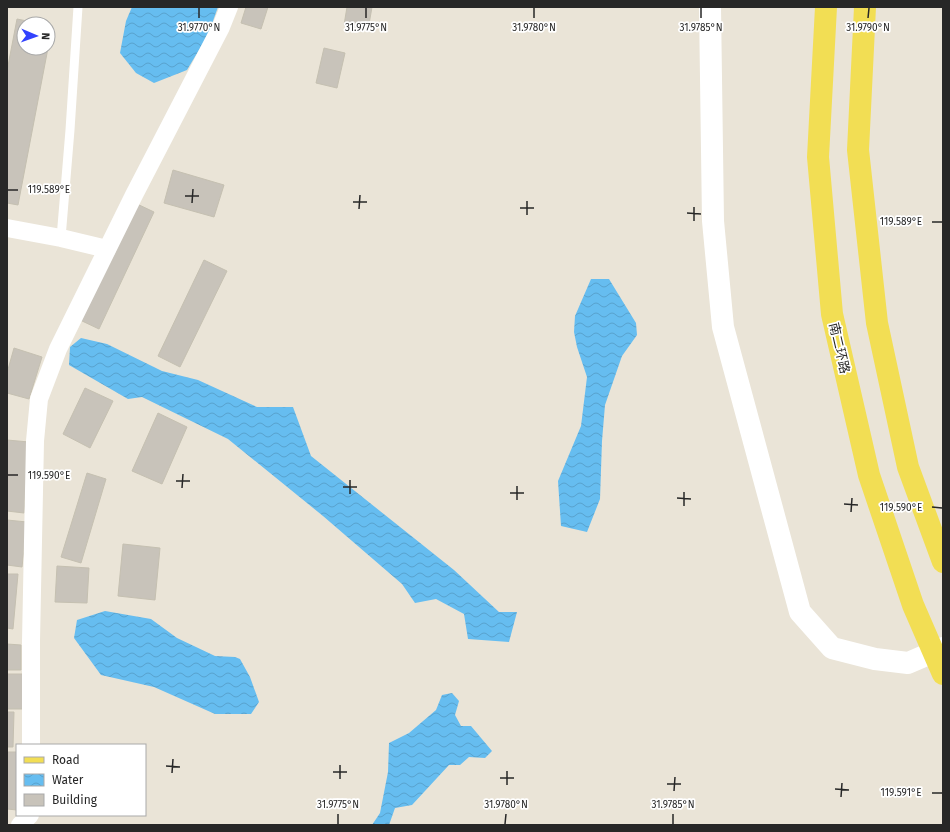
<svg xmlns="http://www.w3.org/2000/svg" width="950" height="832" viewBox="0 0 950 832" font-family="'Fira Sans','Noto Sans SC',sans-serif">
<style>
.water{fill:url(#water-waves)}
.building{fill:#c8c3ba;stroke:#c5c0b1}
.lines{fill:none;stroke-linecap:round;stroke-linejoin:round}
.lane{stroke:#fff;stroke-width:9}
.street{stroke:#fff;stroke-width:18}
.secondary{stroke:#fff;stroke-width:22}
.primary{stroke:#f2de54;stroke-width:22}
.ticks{fill:none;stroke:#272727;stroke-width:1.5}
.labels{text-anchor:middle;stroke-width:3.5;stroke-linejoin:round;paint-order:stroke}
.street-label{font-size:13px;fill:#272727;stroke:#fff}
.ticks-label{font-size:10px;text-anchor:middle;fill:#272727;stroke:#fff;stroke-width:3.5;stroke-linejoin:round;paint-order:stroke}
</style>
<defs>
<pattern id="water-waves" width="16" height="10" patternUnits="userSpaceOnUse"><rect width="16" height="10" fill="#66bdf0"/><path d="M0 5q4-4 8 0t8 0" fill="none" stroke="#58a2ce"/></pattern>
</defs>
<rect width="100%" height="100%" fill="#eae4d7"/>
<g class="water">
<path d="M132 7H218L208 35 187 70 154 83 136 73 120 53 126 21Z"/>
<path d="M591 279H609L636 323 637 335 622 356 605 405 602 441 600 499 587 532 561 526 558 481 581 426 587 377 577 347 574 332 575 316Z"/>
<path d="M81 338 107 344 162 371 198 380 257 407H293L311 456 454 570 499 612H517L509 642 468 639 464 614 436 599 415 603 402 584 323 516 228 439 142 397 128 399 69 365 70 347Z"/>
<path d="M105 611 151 619 177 638 215 656 235 657 240 659 250 677 259 702 251 714H215L154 687 101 675 74 638 77 620Z"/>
<path d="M452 693 459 701 455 715 461 726H471L492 751 485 758 469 757 460 765H449L412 805 395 808 389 825H372L380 813 388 772 389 743 409 733 436 710 442 695Z"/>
</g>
<g class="building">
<path d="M246 7H268L261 29 241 23Z"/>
<path d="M347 7H372L368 30 344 25Z"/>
<path d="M17 19 42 24H24V48H48L18 205 7 203V71Z"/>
<path d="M48 25 52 26 48 46Z"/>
<path d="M324 48 345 53 337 88 316 83Z"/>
<path d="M173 170 224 185 214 217 164 203Z"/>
<path d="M135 203 154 212 99 329 80 320Z"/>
<path d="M204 260 227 271 180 367 158 356Z"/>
<path d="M14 348 42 357 29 399 7 393V373Z"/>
<path d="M85 388 113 401 90 448 63 434Z"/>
<path d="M158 413 187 427 162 484 132 471Z"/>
<path d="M7 440 29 442 24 513 7 511Z"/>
<path d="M87 473 106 479 81 563 61 557Z"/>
<path d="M7 520 27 522 22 567 7 565Z"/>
<path d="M123 544 160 548 155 600 118 596Z"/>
<path d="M57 566 89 568 87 603 55 602Z"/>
<path d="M7 574H18L13 629 7 628Z"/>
<path d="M7 644 21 645V670H7Z"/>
<rect x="7" y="674" width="17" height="35"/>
<path d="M7 712H14L13 747H7Z"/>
<path d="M7 752H17V810L7 809Z"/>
</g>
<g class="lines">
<path class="lane" d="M61 238 70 130 78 7"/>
<g class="street">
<path d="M7 228 61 238 107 249"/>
<path d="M31 745V641L35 441 39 399 58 349 134 195 221 27 229 7"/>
<path d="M20 825 30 815"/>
</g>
<path class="secondary" d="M710 7 713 221 723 327 800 612 832 648 875 659 908 663 943 648"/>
<g class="primary">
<path d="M826 7 818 157 832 314 869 475 913 605 943 674"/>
<path d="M865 7 858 150 877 323 908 467 943 562"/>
</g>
</g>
<path class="ticks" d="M199 18V8M366 18V8M534 18V8M701 18V8M868 18 869 8M8 190H18M185 196H199M353 202H367M192 203 193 189M520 208H534M359 209 360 195M687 213 701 214M527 215V201M694 221V207M932 222H942M8 475H18M176 481H190M343 487H357M182 488 183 474M510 493H524M350 494V480M677 498 691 499M517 500V486M844 504 858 505M684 506V492M932 507 942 508M851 512 852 498M166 766 180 767M333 772H347M172 773 173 759M500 778H514M340 779V765M667 784H681M507 785V771M835 789 849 790M674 791 675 777M932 793H942M841 797 842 783M338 824V814M505 824 506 814M673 824V814"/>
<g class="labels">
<g class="street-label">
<text transform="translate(840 348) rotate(77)" y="5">南二环路</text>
</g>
</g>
<g class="ticks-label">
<text x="199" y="31">31.9770°N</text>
<text x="366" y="31">31.9775°N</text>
<text x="534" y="31">31.9780°N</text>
<text x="701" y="31">31.9785°N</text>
<text x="868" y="31">31.9790°N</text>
<text x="49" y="193">119.589°E</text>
<text x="901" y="225">119.589°E</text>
<text x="49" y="479">119.590°E</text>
<text x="901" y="511">119.590°E</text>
<text x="901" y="796">119.591°E</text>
<text x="338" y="808">31.9775°N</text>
<text x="506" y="808">31.9780°N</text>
<text x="673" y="808">31.9785°N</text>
</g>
<rect width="950" height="832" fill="none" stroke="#272727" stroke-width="16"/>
<rect x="16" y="744" width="130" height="72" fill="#ffffff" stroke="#a9a9a9"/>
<rect x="24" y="757" width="20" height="6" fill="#f2de54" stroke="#a9a9a9"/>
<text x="52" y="764" font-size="12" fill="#272727">Road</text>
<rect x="24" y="774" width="20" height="12" fill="url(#water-waves)" stroke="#a9a9a9"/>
<text x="52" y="784" font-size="12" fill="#272727">Water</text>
<rect x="24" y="794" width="20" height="12" fill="#c8c3ba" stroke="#a9a9a9"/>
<text x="52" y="804" font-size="12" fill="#272727">Building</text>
<g transform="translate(36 36) rotate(92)"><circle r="19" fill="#ffffff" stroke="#a9a9a9"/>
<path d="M0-3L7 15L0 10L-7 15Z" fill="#3242fd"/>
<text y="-6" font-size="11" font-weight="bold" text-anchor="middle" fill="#272727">N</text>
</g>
</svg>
